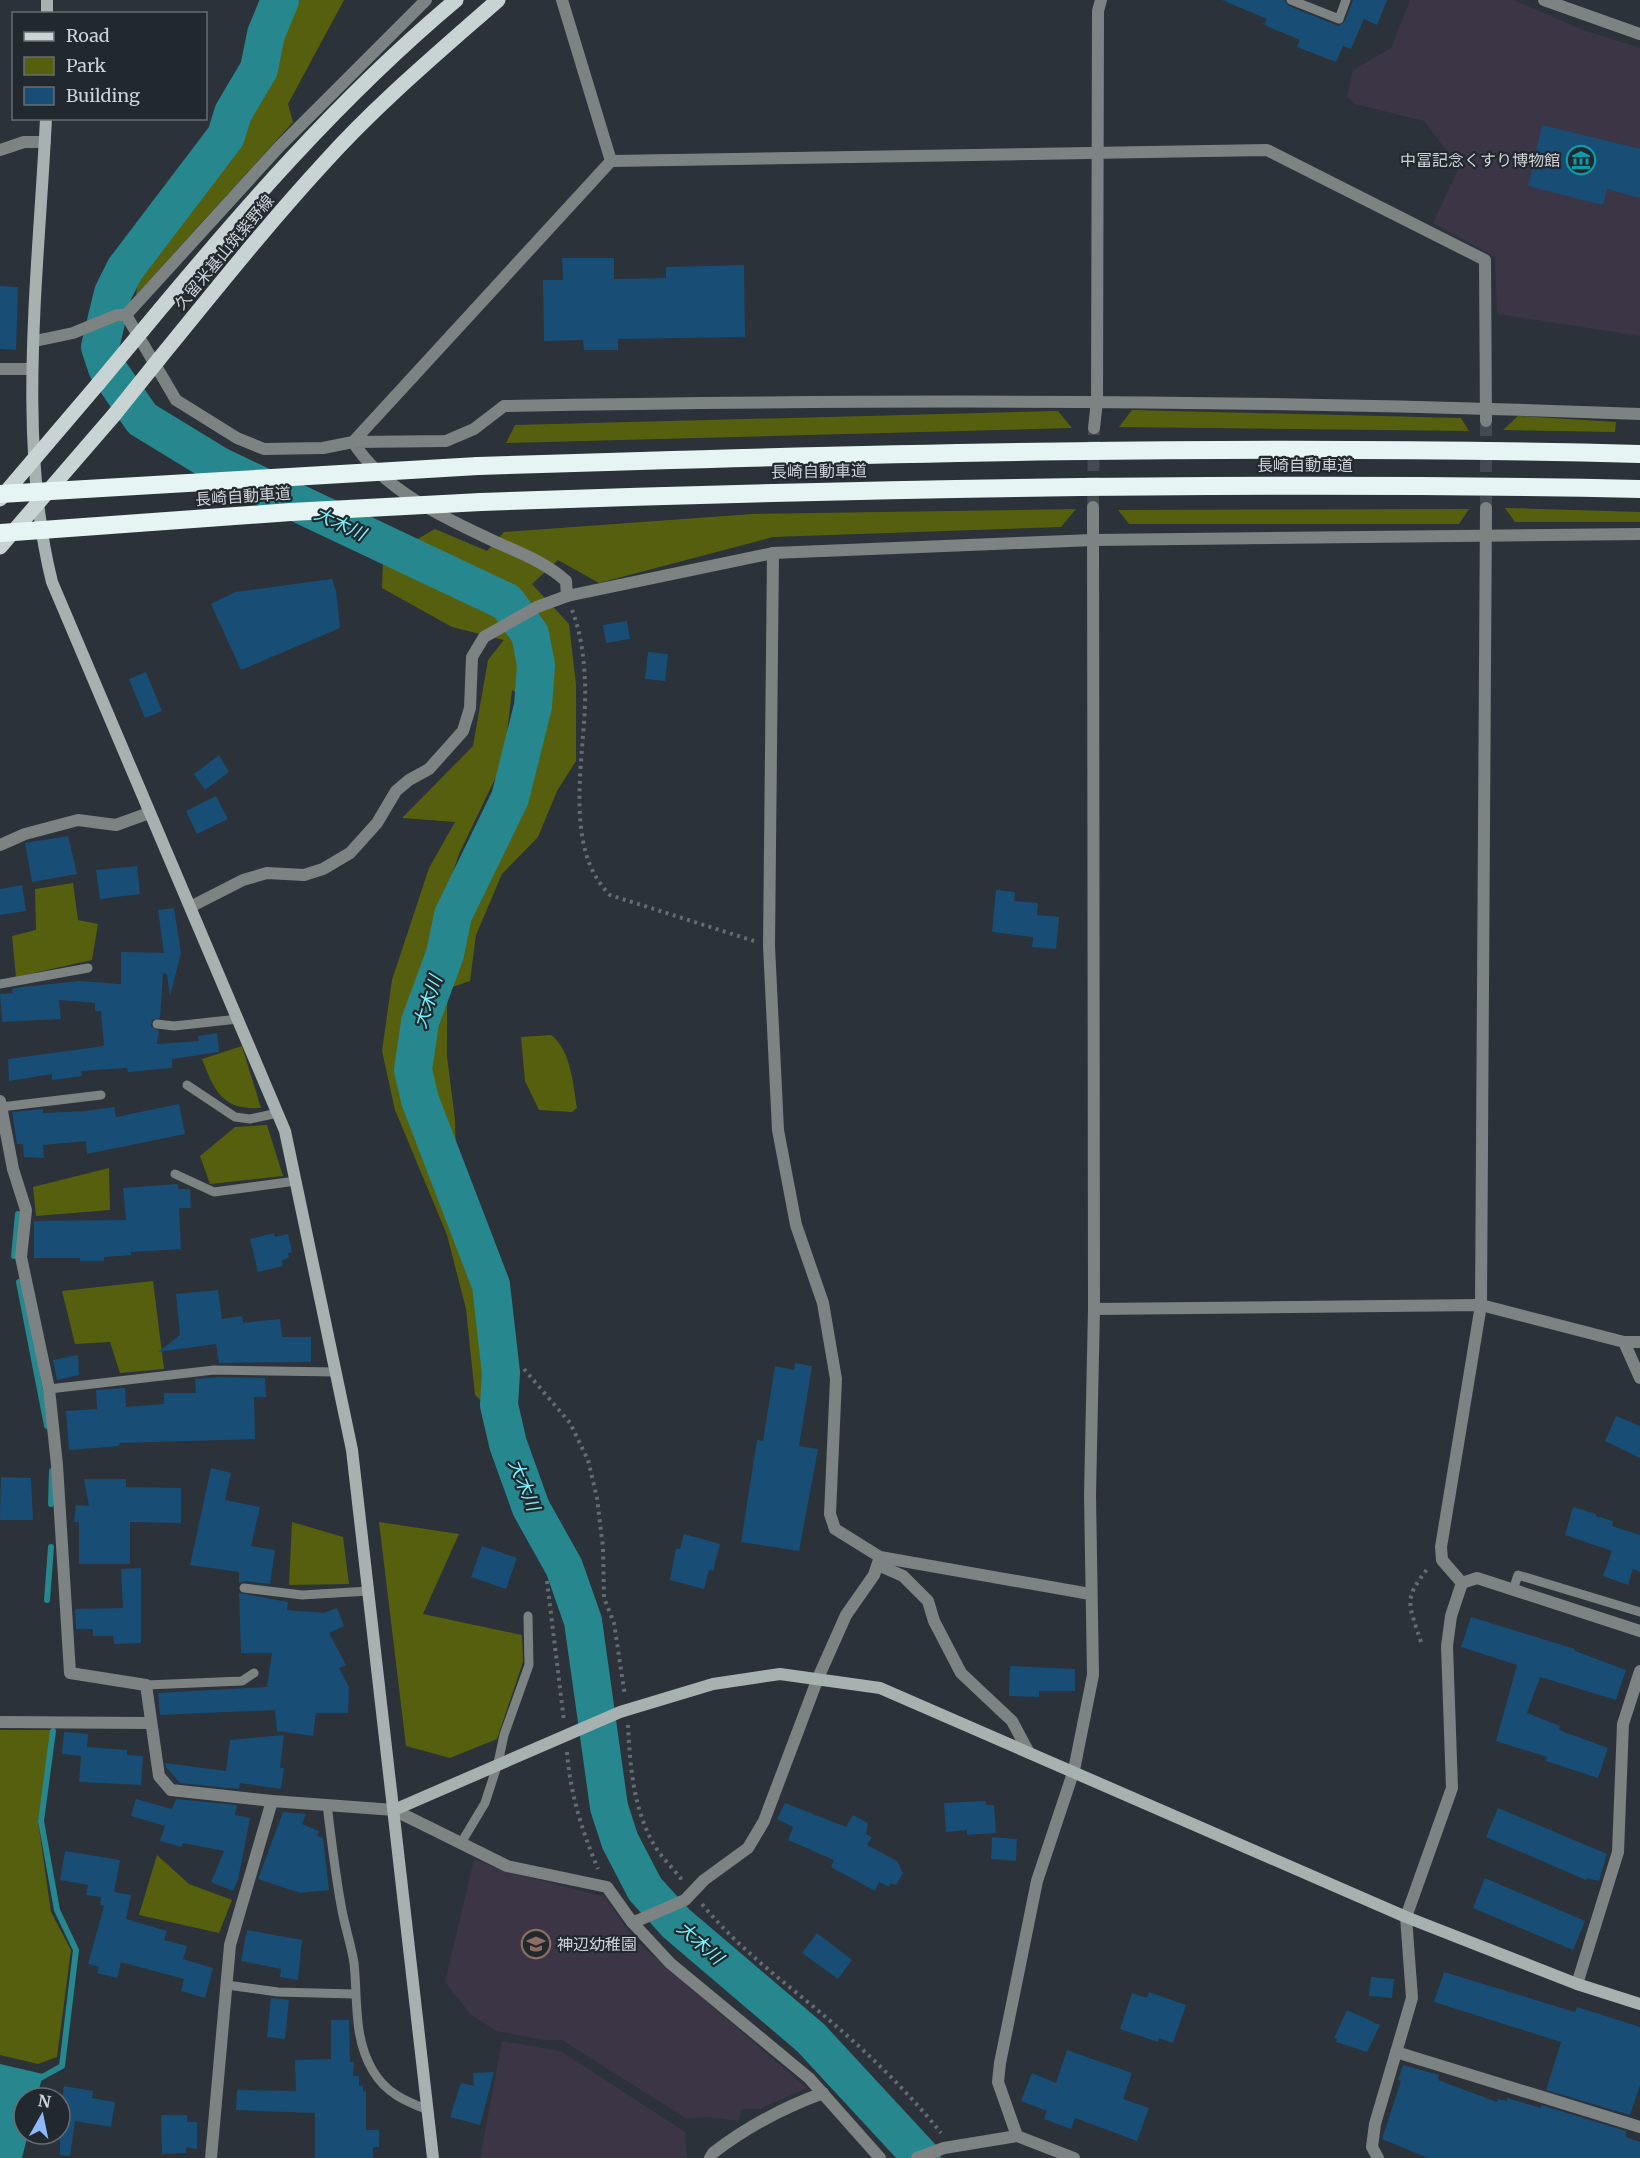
<svg xmlns="http://www.w3.org/2000/svg" width="1640" height="2158" viewBox="0 0 1640 2158" font-family="Merriweather,'Noto Sans JP',serif">
<style>
.commercial{fill:#3b3546}
.green{fill:#565f0d}
.water{fill:#26878e}
.lines{fill:none;stroke-linecap:round;stroke-linejoin:round}
.stream{stroke:#26878e;stroke-width:6}
.river{stroke:#26878e;stroke-width:38}
.building{fill:#184d75}
.street-tunnel{stroke:#444a51;stroke-width:12;stroke-dasharray:12 6;stroke-linecap:butt}
.path{stroke:#656b71;stroke-width:4;stroke-dasharray:3 4.5;stroke-linecap:butt}
.lane{stroke:#7d8282;stroke-width:9}
.street{stroke:#7d8282;stroke-width:12}
.secondary{stroke:#a7b1b0;stroke-width:12}
.primary{stroke:#c8d4d4;stroke-width:15}
.highway{stroke:#e6f5f4;stroke-width:18}
.primary-bridge{stroke:#c8d4d4;stroke-width:15}
.highway-bridge{stroke:#e6f5f4;stroke-width:18}
.labels{text-anchor:middle;stroke-width:4.5;stroke-linejoin:round;paint-order:stroke}
.poi-label{font-size:16px;fill:#cfd3d8;stroke:#21282e;text-anchor:end}
.street-label{font-size:16px;fill:#cfd3d8;stroke:#21282e}
.water-label{font-size:18px;font-style:italic;fill:#79f3fd;stroke:#21282e}
</style>
<rect width="100%" height="100%" fill="#2b3239"/>
<g class="commercial">
<path d="M1410 0H1514L1583 30 1640 48V336L1497 314 1495 257 1433 223 1459 167 1424 121 1355 104 1347 97 1353 70 1391 48Z"/>
<path d="M474 1859 504 1871 605 1897 635 1940 807 2088 760 2109H743L738 2121 707 2117 687 2119 562 2040H544L496 2031 470 2014 445 1982Z"/>
<path d="M502 2041 561 2051 685 2132 687 2158H480Z"/>
</g>
<g class="green">
<path d="M300 0H344L288 104 293 122 136 295 140 267 224 166 272 80 294 4Z"/>
<path d="M1132 410 1461 418 1469 431 1119 427Z"/>
<path d="M1058 411 1072 428 506 443 515 425Z"/>
<path d="M1518 416 1616 422 1615 432 1503 430Z"/>
<path d="M1505 508 1640 512V522H1515Z"/>
<path d="M1076 509 1061 527 773 537 599 583 558 560 532 584 569 624 576 684V761L557 791 538 837 502 874 476 935 470 981 447 989V1056L455 1120 456 1158 437 1115 428 1063 461 910 520 802 541 709 512 690 504 760 459 854 411 997 404 1065 412 1100 484 1291 493 1368 490 1409 475 1395 466 1309 447 1235 395 1110 382 1051 392 980 429 868 455 822 402 818 473 746 488 660 504 640 452 627 382 588 383 559 435 529 487 551 504 532 752 514Z"/>
<path d="M1469 509 1459 524H1129L1118 510Z"/>
<path d="M73 883 78 920 98 924 92 960 16 977 12 936 36 930 35 889Z"/>
<path d="M551 1035C571 1050 573 1084 577 1108L572 1112 539 1110 525 1081 521 1037Z"/>
<path d="M242 1046 261 1108C222 1110 215 1092 202 1059Z"/>
<path d="M267 1125 283 1176 210 1184 200 1156 235 1127Z"/>
<path d="M109 1168 110 1210 36 1216 33 1187Z"/>
<path d="M153 1281 164 1369 120 1373 110 1342 75 1344 62 1291Z"/>
<path d="M292 1522 343 1537 349 1584 289 1585Z"/>
<path d="M379 1522 459 1534 423 1614 522 1635 523 1662 497 1739 450 1758 406 1746Z"/>
<path d="M0 1730H51L38 1821 51 1912 71 1950 57 2057 38 2064 0 2055Z"/>
<path d="M157 1855 189 1884 232 1900 219 1933 139 1915Z"/>
</g>
<path class="water" d="M0 2064 43 2074 37 2098H24V2134H28L22 2158H0Z"/>
<g class="lines">
<g class="stream">
<path d="M14 1256 18 1214"/>
<path d="M19 1282 47 1426"/>
<path d="M51 1504 52 1471"/>
<path d="M47 1600 51 1547"/>
<path d="M35 2081 62 2066 76 1950 57 1910 41 1821 53 1731"/>
</g>
<path class="river" d="M280 0 266 34 259 69 233 113 226 136 125 269 113 293 100 347 107 368 142 419 219 466 507 602 530 634 536 665 533 706 510 798 453 915 445 954 420 1022 413 1070 420 1100 491 1285 501 1373 499 1405 508 1444 531 1508 564 1567 583 1621 609 1807 620 1841 645 1889 676 1923 811 2038 922 2158"/>
</g>
<g class="building">
<path d="M1222 0H1284L1289 6 1339 26 1345 21 1353 0H1387L1377 25 1364 19 1351 49 1343 46 1336 62 1297 47 1300 40 1264 25 1267 19Z"/>
<path d="M1542 125 1640 149V198L1607 189 1603 205 1528 186Z"/>
<path d="M562 258H614V279L666 278V267L744 265 745 337 618 339V350H584L583 340 544 341 543 280H563Z"/>
<path d="M0 286 18 287 16 350 0 349Z"/>
<path d="M332 579 336 591 340 628 241 670 211 604 235 592Z"/>
<path d="M627 621 630 639 606 643 603 625Z"/>
<path d="M648 652 668 654 665 681 645 679Z"/>
<path d="M146 672 162 711 145 718 129 679Z"/>
<path d="M219 755 229 772 205 790 194 774Z"/>
<path d="M216 796 228 819 197 834 186 811Z"/>
<path d="M68 836 77 874 32 882 25 843Z"/>
<path d="M137 866 140 894 100 899 96 870Z"/>
<path d="M22 885 26 911 0 915V889Z"/>
<path d="M996 890 1015 892 1014 901 1038 903 1037 915 1059 917 1056 949 1032 947 1033 937 992 932Z"/>
<path d="M174 908 181 953 170 996 167 974 163 973 160 1018 152 1020 151 1026 159 1031 157 1044 199 1041 198 1036 217 1033 219 1052 172 1059V1068L128 1072 127 1068 81 1071 82 1076 52 1080V1074L9 1081 8 1059 104 1046 101 1011H95V1003L59 1000 61 1019 2 1022 0 994 13 993 12 989 22 987 80 981 121 984V952L164 953 158 910Z"/>
<path d="M179 1104 185 1134 87 1154 86 1141 43 1145 44 1158 24 1157 23 1144H17L12 1112 43 1109V1113L86 1111 114 1107 116 1117Z"/>
<path d="M178 1184V1189H190L191 1208H179L181 1249 131 1252V1255L104 1257V1261H80V1258H34V1221L126 1220 123 1188Z"/>
<path d="M274 1233 275 1237 288 1234 292 1252 288 1253 289 1258 282 1260 283 1266 258 1272 250 1239Z"/>
<path d="M218 1290 222 1319 242 1316 243 1323 280 1319 282 1337H311V1362L219 1363 216 1344 158 1352 180 1335 176 1294Z"/>
<path d="M78 1355 79 1375 57 1380 53 1360Z"/>
<path d="M795 1363 812 1366 799 1446 818 1449 799 1551 741 1542 757 1440 763 1441 775 1366 794 1370Z"/>
<path d="M220 1377 265 1378 266 1397H254L255 1439 120 1443 119 1446 69 1450 66 1411 97 1409 96 1390 125 1388 126 1407 164 1404V1393H196L195 1379Z"/>
<path d="M1616 1416 1640 1426V1458L1605 1441Z"/>
<path d="M211 1468 231 1473 225 1500 260 1507 251 1546 275 1550 270 1584 245 1581 239 1583V1572L190 1565Z"/>
<path d="M1 1477 31 1478 33 1520H0Z"/>
<path d="M84 1479H126V1487L181 1488V1523L130 1522V1564H79V1522H74L76 1505 89 1506Z"/>
<path d="M1573 1507 1596 1514V1516L1613 1521 1612 1526 1640 1535V1572L1633 1569 1628 1585 1603 1576 1612 1551 1565 1535Z"/>
<path d="M684 1534 720 1544 713 1571 709 1570 704 1589 670 1580 676 1548 680 1549Z"/>
<path d="M482 1546 517 1558 506 1589 471 1577Z"/>
<path d="M141 1568V1643L114 1644 113 1636H93V1629H76L75 1609 123 1608 121 1569Z"/>
<path d="M239 1593 288 1602 287 1610 324 1613 337 1608 344 1626 329 1633 346 1665 339 1668 349 1687 348 1713H316L313 1736 277 1731 275 1710 160 1715 158 1693 267 1687 272 1653H241Z"/>
<path d="M1471 1617 1575 1649V1651L1626 1670 1616 1700 1540 1677 1527 1713 1560 1726 1559 1730 1608 1748 1598 1778 1546 1761 1547 1757 1496 1741 1517 1665 1461 1647Z"/>
<path d="M1010 1666 1075 1669V1691H1039V1697L1009 1696Z"/>
<path d="M64 1732 88 1734 87 1747 127 1750V1755L143 1756 141 1785 79 1782 81 1756 62 1754Z"/>
<path d="M284 1735 280 1768H284L281 1789 240 1783 239 1789 180 1783 166 1767 165 1763 226 1771 230 1740Z"/>
<path d="M136 1799 172 1809 176 1799 237 1805 235 1815 250 1818 238 1880 233 1891 211 1882 224 1851 183 1843 181 1847 160 1841 165 1826 131 1816Z"/>
<path d="M986 1801V1805H994L996 1833 967 1835V1830L946 1832 944 1803Z"/>
<path d="M785 1803 846 1827 853 1815 868 1823 866 1834 872 1837 867 1845 897 1861 903 1873 896 1885 891 1883 889 1887 879 1882 875 1891 831 1867 834 1860 788 1840 793 1827 777 1819Z"/>
<path d="M1498 1808 1607 1854 1599 1881 1587 1878 1586 1880 1486 1837Z"/>
<path d="M283 1812 306 1814 302 1824 319 1831 317 1836 323 1838 329 1890 300 1893 258 1879Z"/>
<path d="M992 1837 1017 1839 1016 1861 991 1859Z"/>
<path d="M65 1851 120 1860 114 1892 131 1895 126 1919 167 1931 164 1940 187 1946 183 1959 213 1968 205 1998 181 1991 184 1979 121 1962 117 1978 97 1973 99 1967 88 1964 104 1906 100 1905 101 1897 86 1895 88 1885 60 1880Z"/>
<path d="M1485 1878 1585 1921 1573 1950 1473 1908Z"/>
<path d="M247 1930 302 1940 298 1980 280 1977 281 1969 241 1961Z"/>
<path d="M817 1933 852 1960 838 1979 802 1953Z"/>
<path d="M1444 1972 1575 2012 1577 2007 1640 2027V2085L1630 2115 1546 2090 1561 2042 1434 2002Z"/>
<path d="M1371 1977 1394 1979 1392 1998 1369 1996Z"/>
<path d="M1149 1992 1186 2005 1173 2043 1159 2038 1158 2042 1120 2029 1132 1993 1147 1998Z"/>
<path d="M271 1998 289 2000 285 2039 267 2037Z"/>
<path d="M1347 2010 1380 2025 1367 2052 1336 2042 1337 2039 1334 2038Z"/>
<path d="M331 2020H349L350 2062H354L353 2076H359V2086H363V2091H366V2130H379V2147H373V2158H315V2113L236 2110 237 2090 296 2091 295 2060 331 2059Z"/>
<path d="M1067 2050 1132 2073 1123 2099 1149 2108 1137 2141 1075 2118 1071 2129 1044 2119 1047 2111 1021 2101 1032 2073 1056 2083Z"/>
<path d="M1403 2065 1439 2075 1438 2080 1497 2102 1498 2099 1507 2101V2098L1541 2108V2105L1626 2131V2137L1640 2142V2158H1428L1382 2139 1401 2081 1398 2080Z"/>
<path d="M494 2072 480 2125 450 2117 461 2083 474 2086 473 2073Z"/>
<path d="M64 2086 93 2091 92 2098 115 2102 111 2127 75 2121 70 2156 60 2155V2112Z"/>
<path d="M161 2115H187V2122H197V2149L186 2147V2153L162 2154Z"/>
</g>
<g class="lines">
<g class="street-tunnel">
<path d="M1093 507 1094 428"/>
<path d="M1486 508V421"/>
</g>
<g class="path">
<path d="M572 610C581 633 584 658 585 682 588 747 559 845 610 895L754 941"/>
<path d="M524 1369 570 1423 588 1460 597 1498 603 1548 604 1598 614 1623 625 1696"/>
<path d="M547 1581 564 1721"/>
<path d="M1421 1642C1409 1604 1402 1600 1429 1567"/>
<path d="M628 1725C630 1765 633 1807 653 1843 660 1856 673 1868 682 1880"/>
<path d="M567 1752C570 1793 582 1831 598 1869"/>
<path d="M702 1904C743 1954 787 1983 835 2025 872 2057 910 2094 941 2133"/>
</g>
<g class="lane">
<path d="M1291 0 1339 19 1346 0"/>
<path d="M0 984 88 968"/>
<path d="M157 1024 174 1026 238 1019"/>
<path d="M187 1085 235 1117 250 1119 278 1113"/>
<path d="M1 1107 101 1095"/>
<path d="M175 1174 214 1192 296 1181"/>
<path d="M49 1389 214 1370 336 1372"/>
<path d="M244 1588 302 1595 369 1591"/>
<path d="M1513 1590 1518 1575 1640 1612"/>
<path d="M146 1685 242 1681 254 1673"/>
<path d="M327 1804C331 1838 335 1872 341 1905 344 1924 351 1944 354 1963 358 2000 353 2038 373 2071 386 2093 405 2101 428 2110"/>
<path d="M461 1843 485 1803 498 1763 504 1735 529 1665 528 1616"/>
<path d="M227 1985 278 1992 354 1994"/>
</g>
<g class="street">
<path d="M562 0 611 161"/>
<path d="M1544 0 1640 34"/>
<path d="M0 150 24 142H45"/>
<path d="M126 315 279 147 426 0"/>
<path d="M35 341 73 333 117 315H126L176 400 237 438 264 449 323 448 353 442 611 161 1267 150 1485 260 1486 421"/>
<path d="M0 369H32"/>
<path d="M1094 428 1097 401 1098 11 1101 0"/>
<path d="M773 553 769 946 778 1130 796 1225 823 1303 836 1379 830 1514 835 1529 880 1557 1090 1594"/>
<path d="M567 596 566 581C546 563 523 554 498 543 447 519 385 492 353 442L446 441 474 429 504 406C883 399 1261 399 1640 414"/>
<path d="M0 845 25 834 78 820 116 825 149 813"/>
<path d="M192 906 243 880 267 873 304 875 323 869 350 853 377 823 396 791 409 780 429 769 463 731 470 708 472 657 484 637 537 607 567 596 773 553 1093 540 1640 534"/>
<path d="M0 1101 13 1169 26 1210 21 1257 49 1389 57 1465 70 1673 146 1685 159 1776 171 1790 272 1801 394 1810 507 1866 607 1887 632 1922 639 1920 685 1900 704 1880 748 1848 764 1821 818 1678 846 1615 874 1575 880 1557"/>
<path d="M1094 1309 1481 1305 1624 1342H1640"/>
<path d="M1624 1342 1640 1378"/>
<path d="M878 1565 903 1576 928 1601 934 1621 961 1673 1012 1721 1028 1751"/>
<path d="M1462 1583 1442 1560 1441 1547 1481 1305 1486 508"/>
<path d="M1462 1583 1477 1578 1640 1631"/>
<path d="M0 1722 150 1723"/>
<path d="M632 1922 670 1963 809 2078 880 2158"/>
<path d="M1577 1984 1618 1852 1623 1724 1640 1671"/>
<path d="M1396 2052 1640 2127"/>
<path d="M1017 2136 998 2082 1000 2063 1037 1881 1074 1770 1093 1675 1090 1495 1094 1309 1093 507"/>
<path d="M211 2158 230 1945 272 1801"/>
<path d="M710 2158 713 2153C748 2126 782 2108 823 2093"/>
<path d="M917 2158 944 2148 1017 2136 1074 2158"/>
<path d="M1378 2158 1372 2147 1375 2124 1412 1998 1406 1917 1452 1788 1447 1646 1451 1616 1462 1583"/>
</g>
<g class="secondary">
<path d="M47 0V14"/>
<path d="M46 118C39 267 16 438 52 582L285 1131 352 1450 433 2158"/>
<path d="M394 1810 620 1712 713 1684 780 1674 880 1688 1406 1917 1577 1984 1640 2004"/>
</g>
<g class="primary">
<path d="M142 331C239 214 339 98 456 0"/>
<path d="M159 359C213 293 266 226 324 163 377 104 439 52 498 0"/>
<path d="M0 499 98 384"/>
<path d="M0 547 114 415"/>
</g>
<g class="highway">
<path d="M478 466C866 453 1253 444 1640 454"/>
<path d="M481 502C867 488 1253 481 1640 489"/>
</g>
<g class="primary-bridge">
<path d="M98 384 142 331"/>
<path d="M114 415 159 359"/>
</g>
<g class="highway-bridge">
<path d="M0 494 478 466"/>
<path d="M0 533 291 512 481 502"/>
</g>
</g>
<defs>
<g id="museum-ring" transform="scale(1.5)"><circle r="9.5" fill="#21282e" stroke="#0f9aa8" stroke-width="1.5"/><path d="M0-6L6-3V-2H-6V-3ZM-5-1h2V3h-2ZM-1-1h2V3h-2ZM3-1h2V3H3ZM-6 4H6V6H-6Z" fill="#0f9aa8"/></g>
<g id="school-ring" transform="scale(1.5)"><circle r="9.5" fill="#21282e" stroke="#8d6e63" stroke-width="1.5"/><path d="M0-5L7-2L0 1L-7-2ZM-4 1L0 2.5L4 1V4Q0 6-4 4Z" fill="#8d6e63"/></g>
</defs>
<g fill-rule="evenodd">
<use href="#museum-ring" x="1581" y="160"/>
<use href="#school-ring" x="536" y="1944"/>
</g>
<g class="labels">
<g class="poi-label">
<text x="1560" y="166">中冨記念くすり博物館</text>
<text x="557" y="1950" text-anchor="start">神辺幼稚園</text>
</g>
<g class="street-label">
<text transform="translate(224 252) rotate(-50)" y="6">久留米基山筑紫野線</text>
<text x="1305" y="471">長崎自動車道</text>
<text transform="translate(819 471) rotate(-1)" y="6">長崎自動車道</text>
<text transform="translate(243 496) rotate(-4)" y="6">長崎自動車道</text>
</g>
<g class="water-label">
<text transform="translate(340 524) rotate(25)" y="6">大木川</text>
<text transform="translate(428 1002) rotate(-72)" y="6">大木川</text>
<text transform="translate(524 1485) rotate(68)" y="6">大木川</text>
<text transform="translate(700 1943) rotate(41)" y="6">大木川</text>
</g>
</g>
<rect x="12" y="12" width="195" height="108" fill="#21282e" stroke="#676c72" stroke-width="1.5"/>
<rect x="24" y="32" width="30" height="9" fill="#c8d4d4" stroke="#676c72" stroke-width="1.5"/>
<text x="66" y="42" font-size="18" fill="#cfd3d8">Road</text>
<rect x="24" y="57" width="30" height="18" fill="#565f0d" stroke="#676c72" stroke-width="1.5"/>
<text x="66" y="72" font-size="18" fill="#cfd3d8">Park</text>
<rect x="24" y="87" width="30" height="18" fill="#184d75" stroke="#676c72" stroke-width="1.5"/>
<text x="66" y="102" font-size="18" fill="#cfd3d8">Building</text>
<g transform="translate(42 2116) rotate(9)"><circle r="28" fill="#21282e" stroke="#676c72" stroke-width="1.5"/>
<path d="M0-4.5L10 22L0 15L-10 22Z" fill="#90b8fd"/>
<text y="-9" font-size="16" font-weight="bold" text-anchor="middle" fill="#cfd3d8">N</text>
</g>
</svg>
